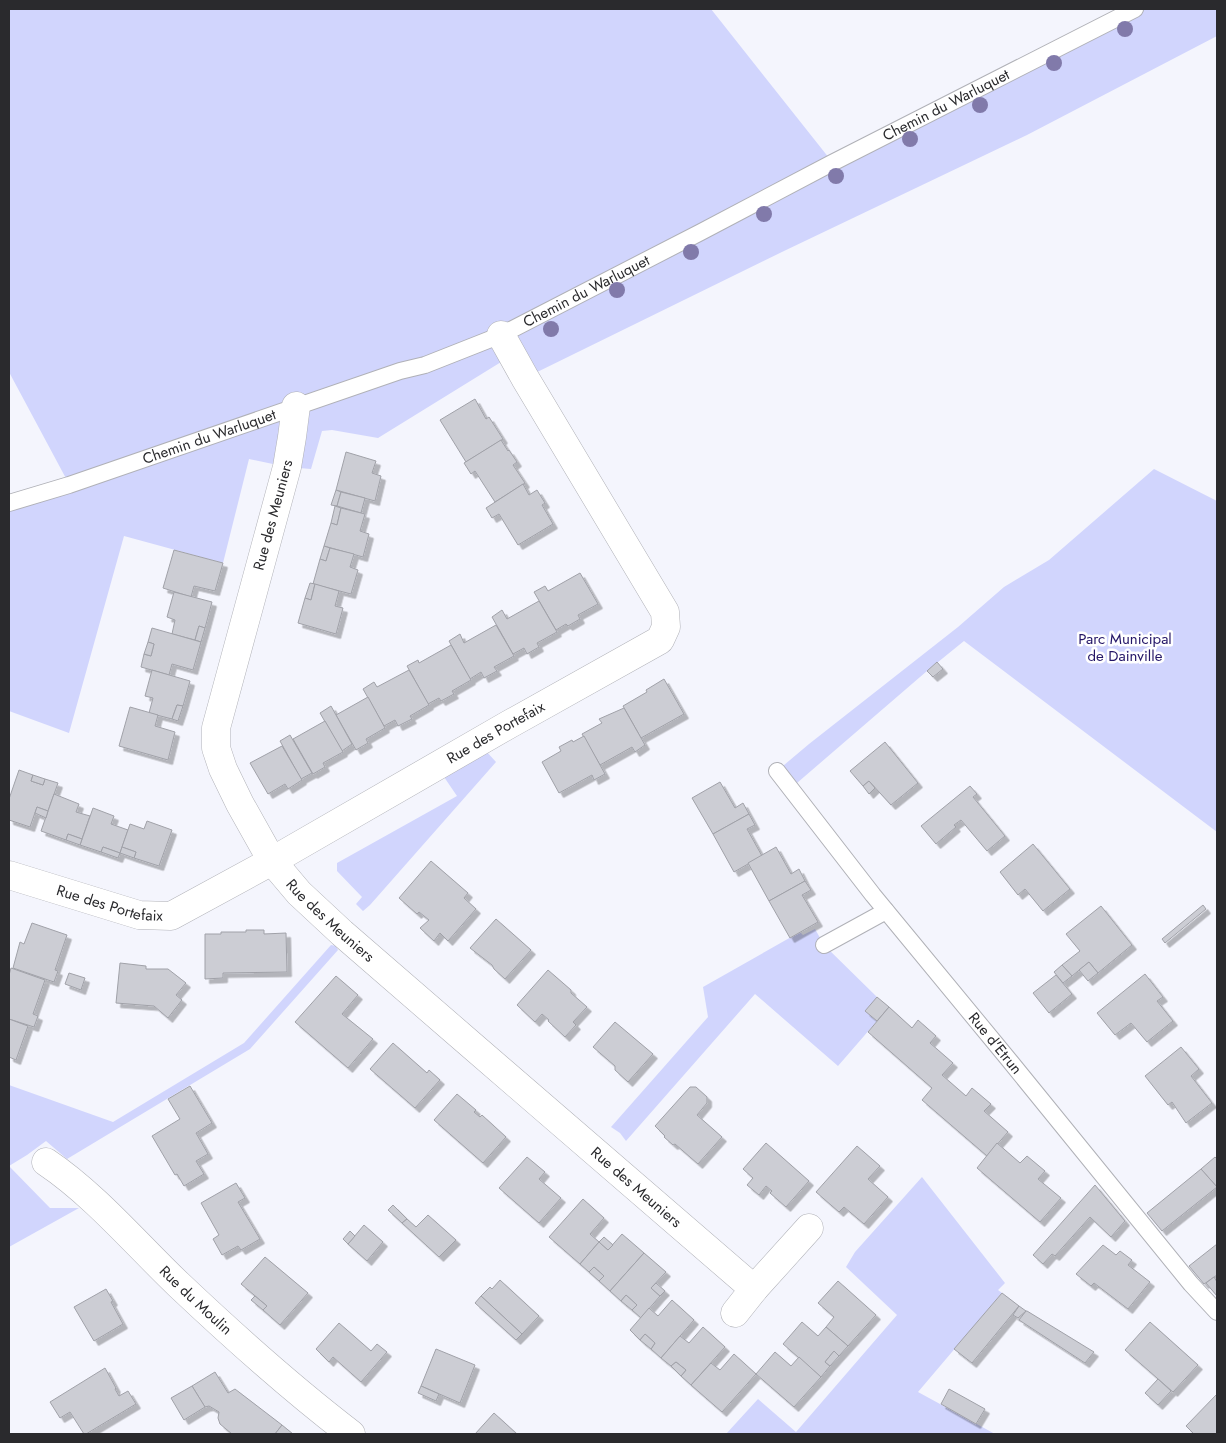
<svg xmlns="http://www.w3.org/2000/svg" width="1226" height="1443" viewBox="0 0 1226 1443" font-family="Jost,sans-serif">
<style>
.green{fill:#d1d5fd}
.building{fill:#cccdd4;stroke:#a0a1a8;filter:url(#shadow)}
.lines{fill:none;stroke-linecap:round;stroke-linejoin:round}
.service-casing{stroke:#b0b1b7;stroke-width:18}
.minor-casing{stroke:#b0b1b7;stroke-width:29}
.service{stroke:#fff;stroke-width:16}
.minor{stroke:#fff;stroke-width:28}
.tree{fill:#817aaa}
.labels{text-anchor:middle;stroke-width:5;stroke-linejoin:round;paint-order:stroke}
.street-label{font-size:15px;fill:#2a2a2d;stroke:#fff}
.park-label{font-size:15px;fill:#231567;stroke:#fff}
</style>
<defs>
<filter id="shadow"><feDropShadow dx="4.5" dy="4.5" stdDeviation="0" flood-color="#0004"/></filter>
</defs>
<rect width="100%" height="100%" fill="#f4f5fd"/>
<g class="green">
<path d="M9 9H711L833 163 1135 9H1217V36L1027 135 784 251 525 378 511 356 378 438 332 430 322 431 311 469 287 467 249 459 223 563 124 536 69 733 9 711V503L69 484 9 372Z"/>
<path d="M1154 469 1217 501V832L964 641 927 671 790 789 777 771 809 744 958 627 1004 587 1049 560Z"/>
<path d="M485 750 496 762 370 905 363 911 356 904 362 897 337 871V863L457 796 442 774Z"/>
<path d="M815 929 824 945 877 997 866 1011 877 1021 838 1066 755 994 626 1141 620 1133 611 1127 708 1017 703 987 800 932 803 935Z"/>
<path d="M331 945 336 946 338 950 250 1049 67 1159 46 1141 27 1155 9 1166 50 1208H79L9 1247V1085L113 1122 244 1043Z"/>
<path d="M922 1177 1005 1283 998 1290 1002 1293 918 1392 995 1434H726L758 1399 796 1432 897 1315 846 1267 855 1252Z"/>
</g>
<g class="building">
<path d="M475 399 486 419 489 417 503 439 466 462 440 420Z"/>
<path d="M501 440 508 451 509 450 517 462 513 465 525 483 495 502 475 471 471 474 464 463Z"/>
<path d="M346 452 376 461 372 473 381 476 375 501 336 490Z"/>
<path d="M523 484 529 495 537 490 545 503 542 505 553 524 518 545 499 514 492 518 486 508Z"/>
<path d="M336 490 341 492 337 506 331 505Z"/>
<path d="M341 492 365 498 361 513 337 506Z"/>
<path d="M335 506 341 508 337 525 331 523Z"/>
<path d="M341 508 365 514 360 531 369 534 363 557 324 546 331 523 337 525Z"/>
<path d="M324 546 330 548 326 561 320 559Z"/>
<path d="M330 548 354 554 350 567 358 570 351 594 313 584 320 559 326 561Z"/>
<path d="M174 550 223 563 215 591 194 586 191 597 163 588Z"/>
<path d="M580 573 598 604 578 615 580 619 568 626 566 624 556 630 534 592 545 586 548 591Z"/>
<path d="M310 583 315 584 311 600 305 598Z"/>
<path d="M315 584 339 591 335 606 343 608 336 634 298 623 305 598 311 600Z"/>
<path d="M174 592 212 602 205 628 199 626 195 640 172 634 175 620 167 617Z"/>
<path d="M539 601 557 632 537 643 539 647 527 654 524 648 513 654 492 617 502 610 507 619Z"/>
<path d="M496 625 514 656 494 667 497 671 484 678 481 672 470 679 449 641 460 634 464 643Z"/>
<path d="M199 626 205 628 201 642 195 640Z"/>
<path d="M152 628 201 642 193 670 172 664 169 675 141 667 144 654 151 656 154 644 148 642Z"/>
<path d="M148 642 154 644 151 656 144 654Z"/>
<path d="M451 645 471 680 452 691 454 694 441 701 439 698 428 704 407 666 418 660 419 663Z"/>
<path d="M937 662 943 669 933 677 927 671Z"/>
<path d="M152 670 190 681 183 706 177 705 172 719 149 713 153 698 145 696Z"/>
<path d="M409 670 429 705 410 716 412 719 398 726 395 720 384 726 363 689 374 682 377 687Z"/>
<path d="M664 679 684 714 641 738 623 706 647 692 646 690Z"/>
<path d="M368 697 385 728 366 739 368 743 356 750 336 715Z"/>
<path d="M177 705 183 706 178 721 172 719Z"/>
<path d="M331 706 352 744 342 751 320 713Z"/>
<path d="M130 707 158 715 155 726 175 732 168 760 119 746Z"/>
<path d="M624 708 645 745 635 752 632 747 600 765 582 734 602 723 599 719Z"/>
<path d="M325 721 343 752 323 763 325 767 313 774 293 739Z"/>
<path d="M290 735 312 773 301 779 280 741Z"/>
<path d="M584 736 605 774 594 780 592 775 559 793 542 762 561 751 559 747 572 740 573 742Z"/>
<path d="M885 742 918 783 891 805 869 781 863 786 850 771Z"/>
<path d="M282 746 302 780 288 789 285 784 268 794 250 763Z"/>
<path d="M19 770 33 775 31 781 43 785 45 779 58 783 48 811 37 807 30 827 9 820V799Z"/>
<path d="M33 775 45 779 43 785 31 781Z"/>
<path d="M869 781 875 788 869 794 863 786Z"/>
<path d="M720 782 735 808 743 803 749 814 713 834 692 798Z"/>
<path d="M970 786 977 794 973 797 1005 836 987 851 961 820 954 825 956 827 936 844 921 826Z"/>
<path d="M54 794 79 804 76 812 90 816 82 839 68 834 66 840 41 831Z"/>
<path d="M37 807 48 811 46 818 35 813Z"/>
<path d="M93 808 114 816 111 824 128 830 120 853 103 847 101 852 80 845Z"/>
<path d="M749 814 755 825 747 829 762 856 734 872 713 834Z"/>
<path d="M147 821 172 830 159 866 134 858 136 852 122 847 130 824 144 829Z"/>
<path d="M68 834 82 839 80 845 66 840Z"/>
<path d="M1033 844 1070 889 1043 911 1025 889 1018 895 1000 872Z"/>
<path d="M103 847 120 853 118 858 101 852Z"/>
<path d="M122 847 136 852 134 858 120 853Z"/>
<path d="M776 847 791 874 799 869 805 881 769 901 748 863Z"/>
<path d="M431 861 468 893 464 898 476 909 448 941 440 933 434 941 420 928 429 920 419 912 417 914 399 898Z"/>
<path d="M805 881 811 890 802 895 818 922 790 938 769 901Z"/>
<path d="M1203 905 1206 909 1165 943 1162 939Z"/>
<path d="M1101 906 1132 945 1098 973 1089 962 1072 976 1062 965 1080 951 1066 934Z"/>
<path d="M496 919 531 950 505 979 494 969 492 965 470 948Z"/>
<path d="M32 923 67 935 55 970 58 971 54 982 13 968 20 942 24 944Z"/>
<path d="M246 930H264V934L286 933 287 972 223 973V978L205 979V934H221V932H246Z"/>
<path d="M1089 962 1098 973 1088 981 1079 970Z"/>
<path d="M120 963 146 966V969H168L186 983 176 995 182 1000 168 1018 154 1006 116 1003Z"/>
<path d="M1062 965 1072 976 1063 983 1054 972Z"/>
<path d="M11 968 45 980 33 1014 38 1016 34 1027 9 1019V975Z"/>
<path d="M548 970 571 990V993L587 1007 573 1022 576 1025 565 1037 548 1021 549 1020 542 1014 535 1022 517 1005Z"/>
<path d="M69 973 85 978 81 990 65 984Z"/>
<path d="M1145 974 1163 997 1157 1001 1173 1021 1147 1042 1131 1023 1115 1035 1097 1013Z"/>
<path d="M1056 975 1072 994 1049 1013 1033 993Z"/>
<path d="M336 976 358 995 342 1014 373 1039 348 1068 295 1022Z"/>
<path d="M877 997 889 1007 877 1021 865 1011Z"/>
<path d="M889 1007 912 1028 918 1020 936 1036 930 1043 953 1063 942 1075 966 1096 972 1088 991 1104 984 1111 1008 1132 987 1156 922 1100 932 1088 868 1032Z"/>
<path d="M9 1019 28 1026 16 1060 9 1057Z"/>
<path d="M615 1022 653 1054 628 1082 615 1070V1066L593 1047Z"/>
<path d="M393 1043 427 1073 429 1070 440 1080 415 1108 370 1069Z"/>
<path d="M1181 1047 1199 1069 1191 1076 1212 1103 1186 1123 1172 1102 1168 1105 1145 1076Z"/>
<path d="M190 1086 212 1123 196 1133 208 1154 196 1161 204 1174 184 1186 177 1174 175 1175 152 1136 180 1119 168 1099Z"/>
<path d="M690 1087H696L707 1097V1103L697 1115 722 1137 698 1164 675 1144 673 1145 664 1137 665 1136 655 1126Z"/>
<path d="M457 1094 476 1110 474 1112 480 1117 482 1115 506 1137 483 1163 434 1120Z"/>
<path d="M766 1143 809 1181 786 1207 770 1193 772 1191 766 1186 759 1195 747 1185 753 1178 743 1169Z"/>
<path d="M997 1143 1020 1163 1027 1156 1045 1171 1038 1179 1061 1198 1040 1222 977 1168Z"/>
<path d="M857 1146 880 1166 868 1179 888 1197 864 1224 844 1207 839 1212 816 1192Z"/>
<path d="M527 1157 545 1172 539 1179 561 1198 539 1223 499 1188Z"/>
<path d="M1215 1157 1217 1159V1187L1201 1169Z"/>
<path d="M1201 1169 1217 1187 1162 1231 1147 1213Z"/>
<path d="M236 1183 245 1198 238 1202 260 1239 241 1250 238 1246 222 1255 213 1239 219 1235 201 1203Z"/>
<path d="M1095 1185 1125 1221 1111 1237 1090 1217 1055 1256 1052 1254 1043 1264 1033 1255Z"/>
<path d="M583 1199 604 1218 590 1234 599 1242 580 1264 549 1237Z"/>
<path d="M393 1205 407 1219 402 1223 388 1210Z"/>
<path d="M428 1215 456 1240 439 1257 402 1223 407 1219 416 1227Z"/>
<path d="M364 1225 383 1242 367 1261 348 1244Z"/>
<path d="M350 1231 355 1236 348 1244 343 1239Z"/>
<path d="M622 1234 644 1253 610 1291 599 1281 604 1276 594 1267 589 1272 580 1264 599 1242 608 1250Z"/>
<path d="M604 1237 613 1245 608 1250 599 1242Z"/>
<path d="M1217 1244V1275L1204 1284 1189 1266Z"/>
<path d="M1103 1245 1116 1255 1120 1251 1132 1260 1128 1265 1150 1282 1128 1309 1094 1283 1091 1286 1076 1274Z"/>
<path d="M644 1253 666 1272 651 1288 660 1296 641 1318 632 1310 637 1305 626 1295 621 1301 610 1291Z"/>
<path d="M265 1257 308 1293 280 1325 263 1310 267 1306 241 1284Z"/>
<path d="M594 1267 604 1276 599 1281 589 1272Z"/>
<path d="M1214 1277 1217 1282V1296L1206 1283Z"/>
<path d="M500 1280 539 1316 522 1334 481 1296 490 1287 492 1289Z"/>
<path d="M838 1281 876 1315 848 1346 826 1327 834 1317 818 1303Z"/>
<path d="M656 1283 665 1291 660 1296 651 1288Z"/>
<path d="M106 1289 113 1301 111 1302 123 1324 94 1341 74 1307Z"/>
<path d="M1002 1293 1019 1306 972 1363 954 1349Z"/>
<path d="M626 1295 637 1305 632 1310 621 1301Z"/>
<path d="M255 1296 267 1306 263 1310 251 1300Z"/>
<path d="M481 1296 522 1334 516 1340 475 1303Z"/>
<path d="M672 1300 694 1320 661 1358 651 1349 655 1343 645 1334 640 1340 630 1330 649 1308 658 1316Z"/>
<path d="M1019 1306 1026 1311 1018 1318 1013 1315Z"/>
<path d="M1026 1311H1027L1094 1352 1085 1363 1019 1320Z"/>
<path d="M802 1322 818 1336 826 1327 848 1346 839 1356 834 1351 825 1362 830 1366 821 1377 783 1344Z"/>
<path d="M1150 1322 1198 1365 1173 1392 1125 1350Z"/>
<path d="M339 1323 371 1351 377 1344 387 1352 361 1382 333 1357 329 1362 316 1349Z"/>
<path d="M703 1327 725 1347 691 1385 681 1376 686 1370 676 1362 671 1366 661 1358 680 1336 689 1343Z"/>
<path d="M645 1334 655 1343 651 1349 640 1340Z"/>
<path d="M436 1349 475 1365 460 1403 421 1386Z"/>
<path d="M834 1351 839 1356 830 1366 825 1362Z"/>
<path d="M775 1352 791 1366 799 1357 821 1377 794 1407 756 1374Z"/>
<path d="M734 1354 756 1374 722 1412 691 1385 711 1363 720 1370Z"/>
<path d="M676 1362 686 1370 681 1376 671 1366Z"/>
<path d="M105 1368 116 1388 115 1389 119 1396 128 1391 136 1404 86 1434H84L70 1412 60 1418 50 1402Z"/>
<path d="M215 1372 228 1393 235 1389 282 1425 275 1434H232L220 1424 218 1418 219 1412 209 1406 205 1407 192 1386Z"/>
<path d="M1158 1379 1171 1391 1158 1405 1145 1393Z"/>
<path d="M192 1386 205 1407 184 1420 171 1398Z"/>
<path d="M421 1386 439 1394 436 1401 418 1393Z"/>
<path d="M949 1389 985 1409 976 1424 941 1404Z"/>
<path d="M1217 1394V1434H1194L1186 1426Z"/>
<path d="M494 1413 517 1434H475Z"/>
<path d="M282 1425 293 1434H275Z"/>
</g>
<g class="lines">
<g class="service-casing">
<g id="service">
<path id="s1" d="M9 503 69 485 400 371 425 365 501 335 701 232 832 163 1135 9"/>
<path id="s2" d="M777 771 873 895 1009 1060 1191 1284 1217 1312"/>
<path d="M824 945 886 911"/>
</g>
</g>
<g class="minor-casing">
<g id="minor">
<path id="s3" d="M296 406 292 437 287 467 216 728V748L223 769 240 804 272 861 299 893 342 933 469 1043 754 1289"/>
<path id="s4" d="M9 875 139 915 171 916 272 861 508 725 660 640 666 627 665 612 525 378 501 335"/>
<path id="s5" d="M46 1162C95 1195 136 1244 179 1285 234 1337 291 1388 351 1434"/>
<path d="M735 1313 754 1289 809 1228"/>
</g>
</g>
<use href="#service" class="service"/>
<use href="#minor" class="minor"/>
</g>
<g class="tree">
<circle cx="1125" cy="29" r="8"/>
<circle cx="1054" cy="63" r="8"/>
<circle cx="980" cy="105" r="8"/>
<circle cx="910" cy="139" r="8"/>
<circle cx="836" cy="176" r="8"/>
<circle cx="764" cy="214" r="8"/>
<circle cx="691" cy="252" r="8"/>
<circle cx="617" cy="290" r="8"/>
<circle cx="551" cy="329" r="8"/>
</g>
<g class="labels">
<g class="street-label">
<text dy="5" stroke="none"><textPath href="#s1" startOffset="1021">Chemin du Warluquet</textPath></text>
<text dy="5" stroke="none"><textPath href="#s1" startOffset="616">Chemin du Warluquet</textPath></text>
<text dy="5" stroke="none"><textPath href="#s1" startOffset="211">Chemin du Warluquet</textPath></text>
<text transform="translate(273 515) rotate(-75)" y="5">Rue des Meuniers</text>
<text dy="5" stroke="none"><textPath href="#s4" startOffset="541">Rue des Portefaix</textPath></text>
<text dy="5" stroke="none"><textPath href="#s4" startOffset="105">Rue des Portefaix</textPath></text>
<text dy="5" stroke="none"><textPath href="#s3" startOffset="562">Rue des Meuniers</textPath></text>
<text dy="5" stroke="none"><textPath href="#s2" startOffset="349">Rue d'Etrun</textPath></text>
<text dy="5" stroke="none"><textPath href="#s3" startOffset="968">Rue des Meuniers</textPath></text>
<text dy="5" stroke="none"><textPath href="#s5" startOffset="204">Rue du Moulin</textPath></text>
</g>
<g class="park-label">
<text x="1125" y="644">Parc Municipal<tspan x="1125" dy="17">de Dainville</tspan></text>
</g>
</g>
<rect width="1226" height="1443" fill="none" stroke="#2a2a2d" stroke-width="20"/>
</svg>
